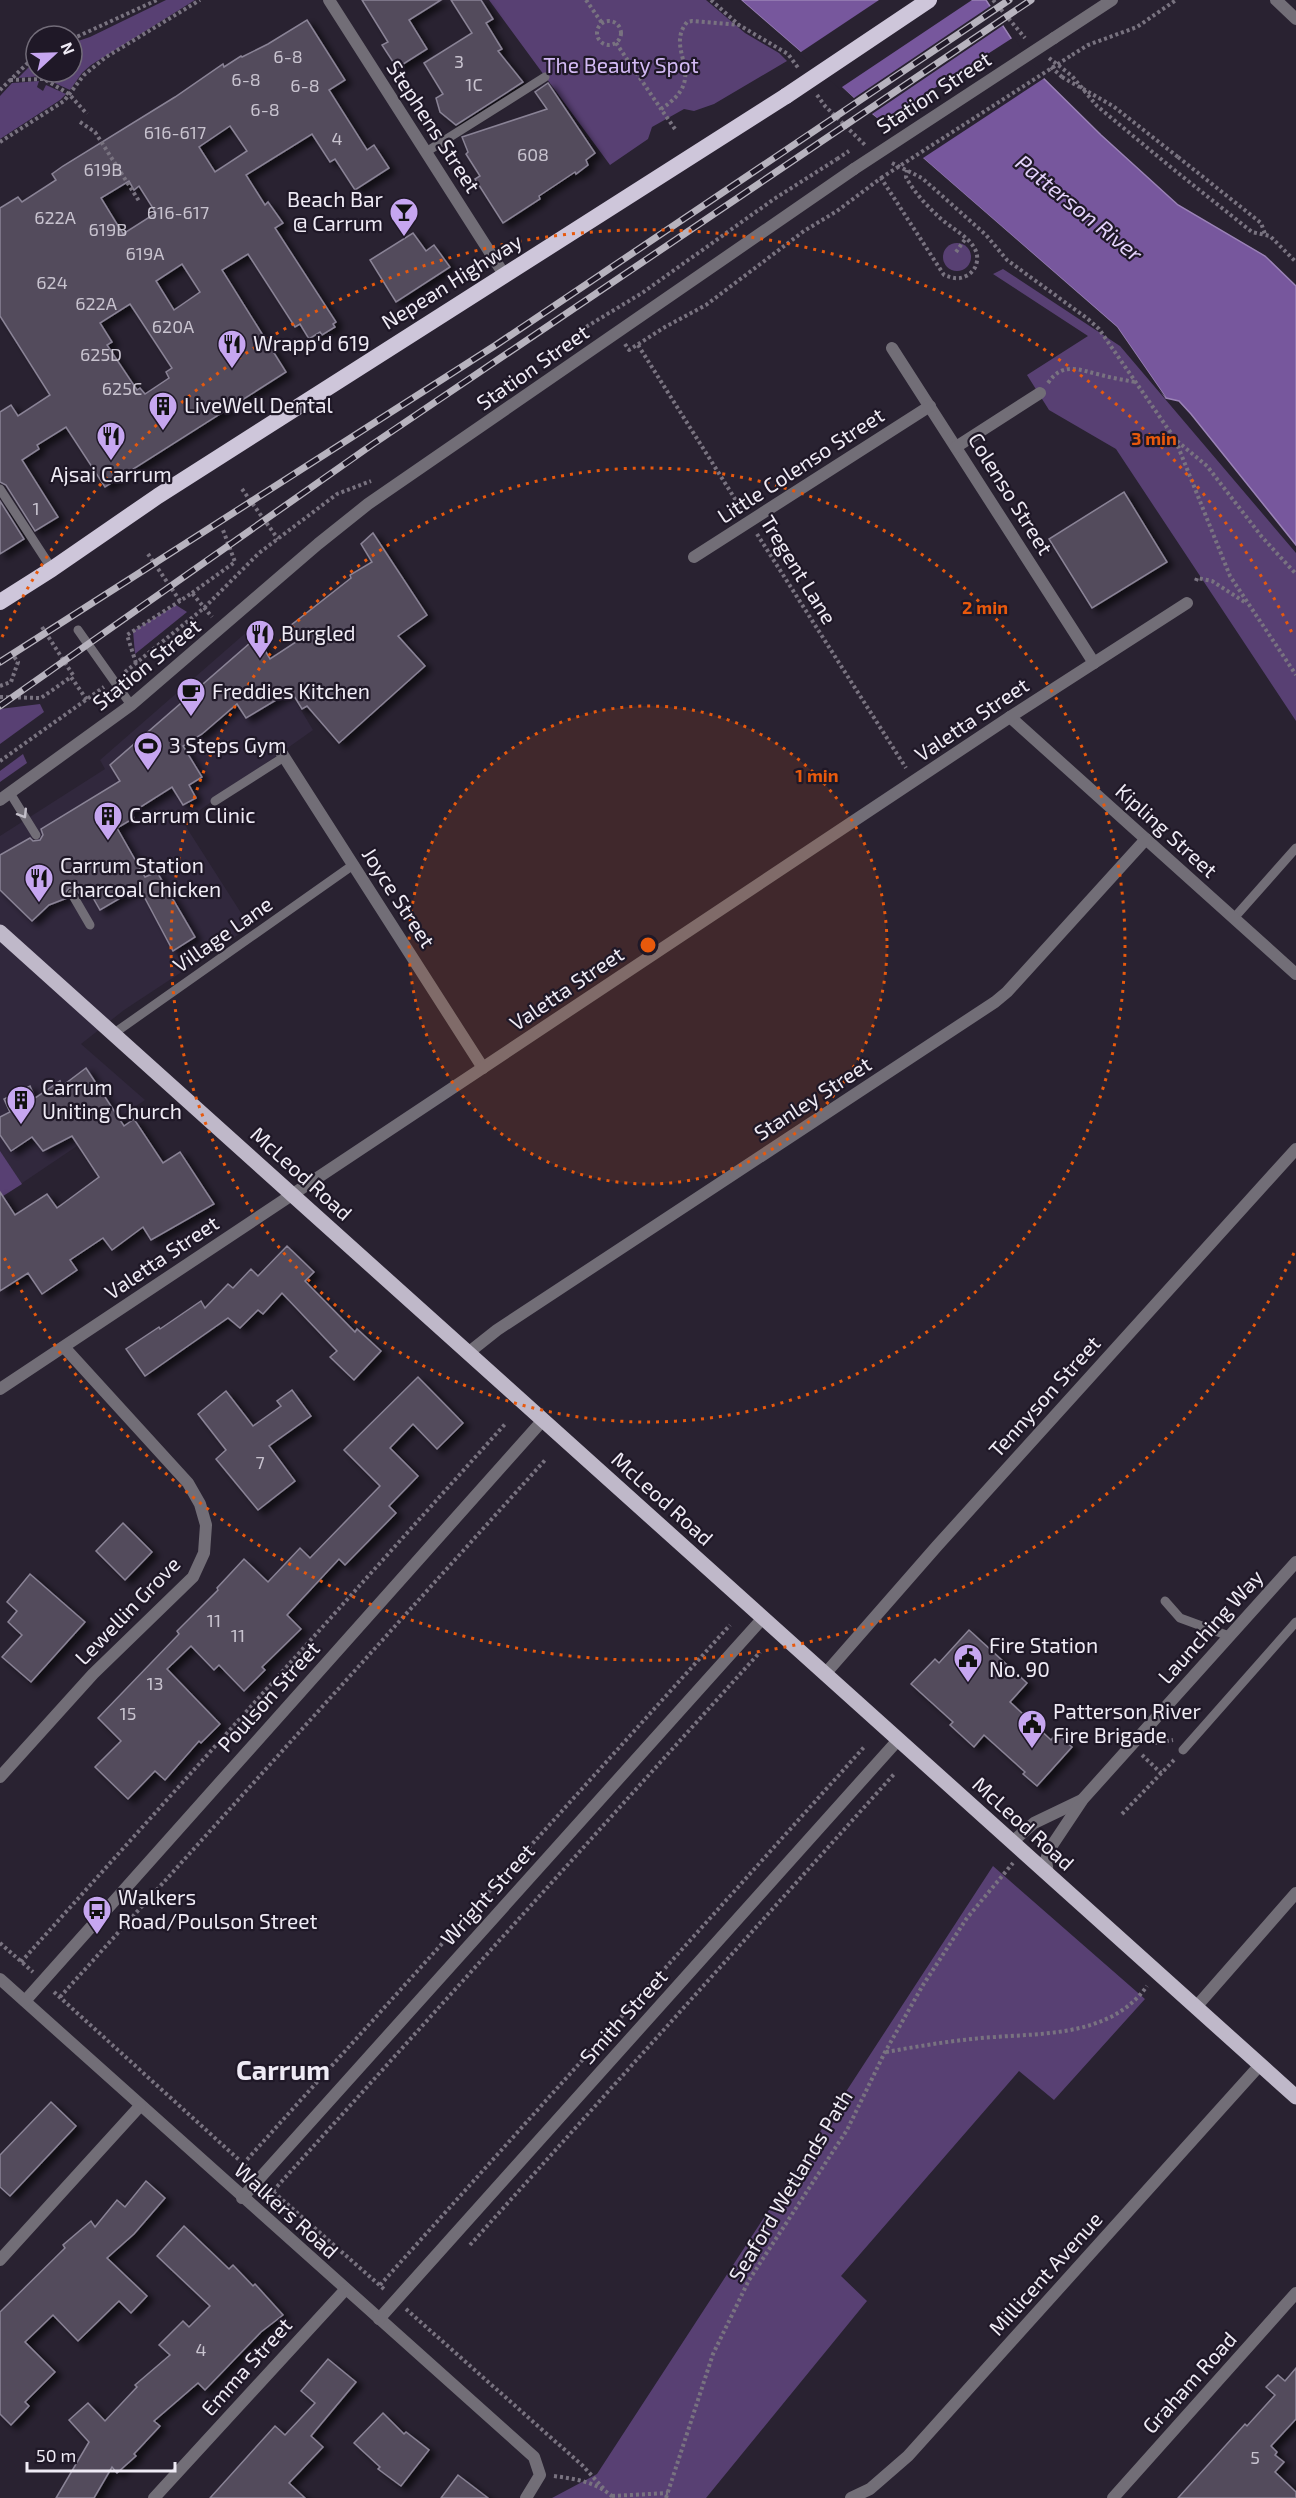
<svg xmlns="http://www.w3.org/2000/svg" width="1296" height="2498" viewBox="0 0 1296 2498" font-family="'Exo 2',sans-serif">
<style>
.built{fill:#31283d}
.green{fill:#584073}
.water{fill:#77579d;stroke:#9b83b7;stroke-width:1.5}
.pier{fill:#292231}
.building{fill:#524b5c;stroke:#8a8396;stroke-width:1.5;fill-rule:evenodd;filter:url(#shadow)}
.lines{fill:none;stroke-linecap:round;stroke-linejoin:round}
.path{stroke:#797380;stroke-width:4;stroke-dasharray:3 3;stroke-linecap:butt}
.service{stroke:#726e77;stroke-width:9}
.minor{stroke:#726e77;stroke-width:12}
.tertiary{stroke:#726e77;stroke-width:12}
.primary{stroke:#bfb8c9;stroke-width:15}
.trunk{stroke:#cec6da;stroke-width:16}
.rail-casing{stroke:#b7b3be;stroke-width:7}
.rail{stroke:#1f1827;stroke-width:4.5;stroke-dasharray:14;stroke-linecap:butt}
.path-bridge{stroke:#797380;stroke-width:4;stroke-dasharray:3 3;stroke-linecap:butt}
.tertiary-bridge{stroke:#726e77;stroke-width:12}
.trunk-bridge{stroke:#cec6da;stroke-width:16}
.oneway{stroke:#c3bfc9}
.ring{fill:none;stroke:#e8590c;stroke-width:3;stroke-dasharray:3 6}
.labels{text-anchor:middle;stroke-width:4.5;stroke-linejoin:round;paint-order:stroke}
.number-label{font-size:18px;fill:#c8c3cf}
.park-label{font-size:21px;fill:#d4bbf5;stroke:#1f1827}
.street-label{font-size:21px;fill:#efebf5;stroke:#1f1827}
.poi-label{font-size:21px;fill:#efebf5;stroke:#1f1827;text-anchor:start}
.water-label{font-size:22px;font-style:italic;fill:#e4d3fb;stroke:#1f1827}
.district-label{font-size:27px;font-weight:bold;fill:#efebf5;stroke:#1f1827}
.centre{fill:#e8590c;stroke:#1f1827;stroke-width:3}
.ring-label{font-size:18px;text-anchor:middle;font-weight:bold;fill:#e8590c;stroke:#1f1827;stroke-width:4.5;stroke-linejoin:round;paint-order:stroke}
</style>
<defs>
<filter id="shadow"><feDropShadow dx="6" dy="4" stdDeviation="3" flood-color="#0009"/></filter>
</defs>
<rect width="100%" height="100%" fill="#292231"/>
<path class="built" d="M249 630 257 637 313 730 183 822 250 927 124 1010 81 1044 145 1100 0 1198V836L105 769 100 760Z"/>
<g class="green">
<path d="M166 0H195L91 65 82 73 70 90 46 79 47 72H72V43L90 37Z"/>
<path d="M489 0H706L745 33 779 53 787 61 714 104 694 111 684 109 652 127 648 139 610 165Z"/>
<path d="M36 60V72H42L41 76 18 78Z"/>
<path d="M39 81 37 87 43 91 46 85 66 94 60 100 0 139V96L12 83Z"/>
<circle cx="957" cy="257" r="14"/>
<path d="M1003 269 1120 346 1296 553V721L1116 449 1049 410 1027 375 1088 336 993 274Z"/>
<path d="M176 605 187 612 135 654 133 631Z"/>
<path d="M40 704 44 712 0 744V709Z"/>
<path d="M23 754 27 763 0 782V771Z"/>
<path d="M0 1151 22 1184 0 1198Z"/>
<path d="M993 1866 1145 1999 1054 2100 1019 2071 841 2276 867 2301 706 2498H552L597 2474Z"/>
</g>
<path class="water" d="M741 0H986L1026 61 1101 135 1178 205 1265 256 1296 286V545L1191 414 1179 401 1166 398 1117 327Z"/>
<path class="pier" d="M738 0H741L801 52 879 0H972L842 87 854 98 992 5 1005 24 872 114 882 122 1014 37 1028 59 1046 77 923 158 1117 327 1166 398 1145 374 1115 329Z"/>
<g class="building">
<path d="M362 0H441L409 20 427 49 397 68 382 45 388 42Z"/>
<path d="M451 0H481L493 19 486 23 502 49 498 51 523 82 456 125 440 112 436 98 443 94 424 63 472 33Z"/>
<path d="M307 20 345 80 329 90 367 150 374 145 389 168 355 190 335 159 330 162 312 134 246 175 265 205 268 202 283 223 275 228 336 322 333 324 335 327 322 335 320 332 309 339 300 324 295 327 248 254 222 270 286 372 105 487 66 427 37 445 39 449 22 460 58 517 35 531 6 485 0 482V412L11 405 18 416 50 395 0 316V208L18 197 22 202 56 180 52 174 63 166 175 97 223 64 224 67 241 56 242 57 268 44ZM230 126 247 151 215 172 199 147ZM129 181 134 190 139 186 156 213 123 234 101 198ZM182 264 200 292 174 310 156 281ZM130 304 172 368 166 372 169 378 145 394 140 388 137 390 107 345 112 342 100 323Z"/>
<path d="M548 83 595 153 586 160 588 165 576 174 575 172 539 196 540 199 503 223 475 179 480 176 466 154 468 152 462 137 547 109 535 92Z"/>
<path d="M413 233 426 251 434 245 450 267 396 302 370 260Z"/>
<path d="M1124 492 1167 562 1092 608 1049 539Z"/>
<path d="M0 501 24 539 0 554Z"/>
<path d="M373 533 427 615 398 636 425 666 339 743 307 706 302 709 291 691 246 718 237 704 202 734 183 746 202 777 189 785 196 798 183 805 172 787 131 813 134 818 117 828 145 877 157 872 195 937 173 951 139 887 100 910 88 889 79 893 75 888H69L65 893 67 898 49 905 32 921 0 890V855L30 838 33 841 40 840 43 835 41 829 120 781 110 765 257 637 270 659 299 640 290 626 351 578 350 575 372 562 361 544Z"/>
<path d="M86 1068 124 1126 134 1119 163 1163 180 1152 214 1204 151 1240 143 1227 112 1250 103 1238 70 1260 77 1270 42 1294 28 1273 0 1291V1192L15 1215 47 1194 57 1208 99 1177 72 1136 43 1151 32 1137 11 1151 0 1135V1117L10 1112 4 1099 30 1086 35 1098 60 1081 62 1086Z"/>
<path d="M287 1246 314 1272 305 1281 355 1332 357 1329 381 1351 354 1380 330 1357 337 1351 282 1293 263 1314 258 1310 240 1328 228 1318 145 1376 126 1349 159 1327 160 1329 201 1301 205 1308 228 1284 233 1288 251 1269 258 1276Z"/>
<path d="M418 1377 463 1423 437 1449 413 1424 390 1448 418 1476 389 1506 396 1513 345 1565 339 1559 287 1615 301 1629 262 1667 265 1670 244 1691 219 1665 214 1670 191 1646 167 1669 220 1724 201 1743 199 1741 165 1780 155 1771 128 1799 95 1767 121 1741 98 1718 179 1634 177 1631 218 1590 217 1588 244 1559 268 1582 300 1548 310 1558 380 1486 344 1450Z"/>
<path d="M292 1390 311 1416 269 1446 295 1481 258 1510 216 1459 226 1450 198 1414 226 1391 253 1426 281 1406 277 1401Z"/>
<path d="M123 1523 152 1552 125 1580 96 1551Z"/>
<path d="M30 1574 85 1622 31 1682 2 1657 22 1635 8 1622 17 1611 7 1602Z"/>
<path d="M969 1630 1027 1683 1010 1702 1051 1740 1057 1733 1072 1747 1037 1786 1023 1774 1025 1772 984 1735 974 1747 950 1725 953 1722 911 1684 935 1659 939 1663Z"/>
<path d="M51 2102 76 2126 10 2196 0 2187V2155Z"/>
<path d="M146 2181 165 2198 134 2234 107 2258 147 2296 131 2313 119 2301 78 2341 53 2315 25 2342 55 2372 25 2402 29 2406 11 2425 0 2414V2312L65 2248 63 2245 91 2221 95 2227 117 2200 125 2207Z"/>
<path d="M184 2226 229 2269 233 2265 253 2286 255 2284 283 2315 261 2332 205 2390 198 2383 154 2421 160 2426 134 2454 136 2456 117 2473 112 2467 94 2498H56L89 2442 69 2420 88 2403 105 2421 137 2387 135 2385 170 2355 159 2345 183 2321 189 2327 210 2306 157 2256Z"/>
<path d="M328 2359 356 2382 311 2436 323 2447 289 2483 305 2498H210L275 2426 285 2435 315 2403 301 2391Z"/>
<path d="M1296 2368V2419L1271 2446 1277 2452 1275 2455 1284 2462 1275 2472 1296 2492V2498H1178L1245 2424 1247 2426 1275 2395 1266 2387 1278 2375 1285 2381Z"/>
<path d="M383 2413 404 2434 406 2432 429 2450 401 2486 378 2469 380 2467 354 2443Z"/>
<path d="M458 2475 488 2498H441Z"/>
</g>
<g class="lines">
<g class="path">
<path d="M586 0 602 23"/>
<path d="M711 0 739 25 788 54 799 69"/>
<path d="M993 0 1025 38"/>
<circle cx="609" cy="33" r="12"/>
<path d="M72 39 157 0"/>
<path d="M616 43 661 109"/>
<path d="M1072 55 1088 45 1137 27 1176 0"/>
<path d="M1049 58 1072 76 1097 106 1173 169 1252 232 1270 236 1296 262"/>
<path d="M1051 67 1062 77"/>
<path d="M44 79 45 72"/>
<path d="M10 80 44 79 69 94 87 114"/>
<path d="M0 90 36 55"/>
<path d="M817 95 825 106 866 146"/>
<path d="M80 122 95 132 139 201"/>
<path d="M675 129 661 109C712 76 663 52 687 22L692 21 739 25"/>
<path d="M0 142 64 101 84 75 106 57 200 0"/>
<path d="M1178 157 1261 223 1265 234"/>
<path d="M892 163 922 178 986 235 1007 260 1088 319 1099 329 1175 439 1230 576 1296 675"/>
<path d="M956 252 966 238"/>
<path d="M625 344 629 350 665 327 706 305 804 231 837 211 881 178 944 275C952 278 958 280 966 276 972 273 976 268 977 261 980 241 951 229 939 217 927 206 913 191 906 177L907 170"/>
<path d="M638 345 742 510"/>
<path d="M565 348 586 327 642 293 774 199 837 159"/>
<path d="M1048 383C1063 361 1079 370 1101 375 1112 378 1124 380 1135 382"/>
<path d="M1177 441 1207 466 1262 537 1296 574"/>
<path d="M242 489 278 539"/>
<path d="M757 534 906 768"/>
<path d="M148 554 180 601 192 593 212 617"/>
<path d="M1196 581 1197 578 1212 581 1246 603"/>
<path d="M192 593 235 562 223 530"/>
<path d="M42 627 73 675 71 677"/>
<path d="M136 663 127 635 180 601"/>
<path d="M125 672 204 608 259 553 337 494 371 481"/>
<path d="M0 686 11 682 18 662 9 650"/>
<path d="M0 697 41 698 71 677 87 700"/>
<path d="M0 761 104 687"/>
<path d="M1154 1743 1173 1740"/>
<path d="M1142 1755 1161 1773"/>
<path d="M1122 1814 1174 1760"/>
<path d="M0 1943 33 1972"/>
<path d="M21 1962 506 1423"/>
<path d="M54 1992 248 2168"/>
<path d="M60 1997 546 1459"/>
<path d="M886 2052C914 2047 943 2042 972 2039 1032 2032 1108 2041 1147 1986"/>
<path d="M243 2164 730 1625"/>
<path d="M269 2188 385 2290"/>
<path d="M273 2191 760 1652"/>
<path d="M470 2245 895 1773"/>
<path d="M380 2285 865 1746"/>
<path d="M406 2309 583 2466 604 2489"/>
<path d="M554 2476C576 2479 597 2482 614 2498"/>
<path d="M612 2496 668 2493"/>
<path d="M666 2498 713 2354 749 2280 847 2130 885 2052 923 1985 967 1918 1013 1863"/>
</g>
<g class="service">
<path d="M426 152 545 77"/>
<path d="M0 489 52 569"/>
<path d="M78 630 131 705"/>
<path d="M10 793 36 835"/>
<path d="M215 801 284 757"/>
<path d="M72 894 90 925"/>
<path d="M1234 918 1296 848"/>
<path d="M113 1034 353 865"/>
<path d="M1165 1601 1180 1618 1229 1636"/>
<path d="M1183 1750 1296 1622"/>
</g>
<g class="minor">
<path d="M329 0 505 276"/>
<path d="M1276 0 1296 19"/>
<path d="M892 348 1094 663"/>
<path d="M956 447 1040 393"/>
<path d="M694 557 930 406"/>
<path d="M1010 717 1296 974"/>
<path d="M279 749 483 1068"/>
<path d="M468 1353 497 1330 995 1002 1007 992 1146 839"/>
<path d="M0 1389 1010 717 1187 603"/>
<path d="M825 1674 937 1546 1296 1149"/>
<path d="M0 1777 93 1674 193 1577 204 1553 206 1525 200 1504 188 1483 64 1347"/>
<path d="M1012 1842 1034 1823 1082 1800"/>
<path d="M1048 1874 1046 1860 1049 1850 1083 1799 1296 1562"/>
<path d="M0 1979 534 2457 540 2475 526 2498"/>
<path d="M25 2001 543 1420"/>
<path d="M1196 2007 1296 1893"/>
<path d="M242 2198 763 1618"/>
<path d="M0 2260 140 2106"/>
<path d="M379 2319 898 1740"/>
<path d="M154 2498 345 2290"/>
<path d="M851 2498 870 2489 908 2456 1260 2065"/>
<path d="M1113 2498 1296 2293"/>
</g>
<g class="tertiary">
<path d="M1054 38 1112 0"/>
<path d="M0 800 131 705 318 544 368 504 854 169"/>
</g>
<path class="primary" d="M0 932 1296 2097"/>
<path class="trunk" d="M0 602 52 569 158 496 786 96"/>
<g class="rail-casing">
<g id="rail">
<path d="M0 662 496 345 1009 0"/>
<path d="M0 706 373 444 1031 0"/>
</g>
</g>
<use href="#rail" class="rail"/>
<g class="path-bridge">
<path d="M1062 77 1113 106 1178 157"/>
<path d="M837 159 849 151"/>
<path d="M881 178 1072 55"/>
</g>
<path class="tertiary-bridge" d="M854 169 1054 38"/>
<path class="trunk-bridge" d="M786 96 929 0"/>
</g>
<defs><path id="oneway-chevron" d="M-2-3.5L2.5 0L-2 3.5" fill="none" stroke-width="1.6" stroke-linecap="round" stroke-linejoin="round" transform="scale(1.5)"/></defs>
<use class="oneway" href="#oneway-chevron" transform="translate(23 814) rotate(58)"/>
<circle cx="648" cy="945" r="239" fill="#e8590c" fill-opacity=".12"/>
<g class="ring">
<circle cx="648" cy="945" r="239"/>
<circle cx="648" cy="945" r="477"/>
<path d="M1294 1253A716 716 0 0 1 2 1253M2 637A716 716 0 0 1 1294 637"/>
</g>
<defs>
<g id="bar-pin" transform="scale(1.5)"><path d="M0 17L-7.5 6A9.5 9.5 0 1 1 7.5 6Z" fill="#c6a6f0" stroke="#1f1827"/><path d="M-6-5H6L.8 .8V4.5H3.5V6h-7V4.5H-.8V.8Z" fill="#111"/></g>
<g id="restaurant-pin" transform="scale(1.5)"><path d="M0 17L-7.5 6A9.5 9.5 0 1 1 7.5 6Z" fill="#c6a6f0" stroke="#1f1827"/><path d="M-5-6h1v4h1v-4h1v4h1v-4h1v5L-1.5 .5V6h-2V.5L-5-1ZM5-6V6H3V1.5H1.5Q1.5-4 5-6Z" fill="#111"/></g>
<g id="building-pin" transform="scale(1.5)"><path d="M0 17L-7.5 6A9.5 9.5 0 1 1 7.5 6Z" fill="#c6a6f0" stroke="#1f1827"/><path d="M-4-6H4V6H1V3H-1V6H-4ZM-2.5-4.3h1.7v1.8h-1.7ZM.8-4.3h1.7v1.8H.8ZM-2.5-1h1.7V.8h-1.7ZM.8-1h1.7V.8H.8Z" fill="#111"/></g>
<g id="cafe-pin" transform="scale(1.5)"><path d="M0 17L-7.5 6A9.5 9.5 0 1 1 7.5 6Z" fill="#c6a6f0" stroke="#1f1827"/><path d="M-5.5-4.5H6V0H3Q3 3.5 0 3.5H-2.5Q-5.5 3.5-5.5 0ZM3-3.2v2h1.7v-2ZM-6 4.5H4V6H-6Z" fill="#111"/></g>
<g id="stadium-pin" transform="scale(1.5)"><path d="M0 17L-7.5 6A9.5 9.5 0 1 1 7.5 6Z" fill="#c6a6f0" stroke="#1f1827"/><path d="M0-5a6.5 5 0 1 0 0 10a6.5 5 0 1 0 0-10ZM-3.5-1.8h7v3.6h-7Z" fill="#111"/></g>
<g id="civic-pin" transform="scale(1.5)"><path d="M0 17L-7.5 6A9.5 9.5 0 1 1 7.5 6Z" fill="#c6a6f0" stroke="#1f1827"/><path d="M-.6-6.5H3V-4.5H.6V-3L4-1V1h2V6H-6V1h2V-1L-.6-3ZM-1.2 2.5V6h2.4V2.5Z" fill="#111"/></g>
<g id="bus-pin" transform="scale(1.5)"><path d="M0 17L-7.5 6A9.5 9.5 0 1 1 7.5 6Z" fill="#c6a6f0" stroke="#1f1827"/><path d="M-5-6H5V4H4V6H2V4H-2V6H-4V4H-5ZM-3.5-4V0h7V-4ZM-3.5 1.2v1.5H-2V1.2ZM2 1.2v1.5H3.5V1.2Z" fill="#111"/></g>
</defs>
<g fill-rule="evenodd">
<use href="#bar-pin" x="404" y="212"/>
<use href="#restaurant-pin" x="232" y="344"/>
<use href="#building-pin" x="163" y="406"/>
<use href="#restaurant-pin" x="111" y="436"/>
<use href="#restaurant-pin" x="260" y="634"/>
<use href="#cafe-pin" x="191" y="692"/>
<use href="#stadium-pin" x="148" y="746"/>
<use href="#building-pin" x="108" y="816"/>
<use href="#restaurant-pin" x="39" y="878"/>
<use href="#building-pin" x="21" y="1100"/>
<use href="#civic-pin" x="968" y="1658"/>
<use href="#civic-pin" x="1032" y="1724"/>
<use href="#bus-pin" x="97" y="1910"/>
</g>
<g class="labels">
<g class="number-label">
<text x="288" y="63">6-8</text>
<text x="459" y="68">3</text>
<text x="246" y="86">6-8</text>
<text x="474" y="91">1C</text>
<text x="305" y="92">6-8</text>
<text x="265" y="116">6-8</text>
<text x="175" y="139">616-617</text>
<text x="337" y="145">4</text>
<text x="533" y="161">608</text>
<text x="103" y="176">619B</text>
<text x="178" y="219">616-617</text>
<text x="55" y="224">622A</text>
<text x="108" y="236">619B</text>
<text x="145" y="260">619A</text>
<text x="52" y="289">624</text>
<text x="96" y="310">622A</text>
<text x="173" y="333">620A</text>
<text x="101" y="361">625D</text>
<text x="122" y="395">625C</text>
<text x="36" y="515">1</text>
<text x="260" y="1469">7</text>
<text x="214" y="1627">11</text>
<text x="238" y="1642">11</text>
<text x="155" y="1690">13</text>
<text x="128" y="1720">15</text>
<text x="201" y="2356">4</text>
<text x="1255" y="2464">5</text>
</g>
<g class="park-label">
<text x="621" y="73">The Beauty Spot</text>
</g>
<g class="street-label">
<text transform="translate(934 93) rotate(-33)" y="7">Station Street</text>
<text transform="translate(433 127) rotate(57)" y="7">Stephens Street</text>
<text transform="translate(452 282) rotate(-32)" y="7">Nepean Highway</text>
<text transform="translate(533 368) rotate(-35)" y="7">Station Street</text>
<text transform="translate(801 466) rotate(-33)" y="7">Little Colenso Street</text>
<text transform="translate(1010 494) rotate(58)" y="7">Colenso Street</text>
<text transform="translate(798 570) rotate(58)" y="7">Tregent Lane</text>
<text transform="translate(147 665) rotate(-39)" y="7">Station Street</text>
<text transform="translate(972 720) rotate(-34)" y="7">Valetta Street</text>
<text transform="translate(1166 831) rotate(42)" y="7">Kipling Street</text>
<text transform="translate(398 898) rotate(57)" y="7">Joyce Street</text>
<text transform="translate(223 935) rotate(-35)" y="7">Village Lane</text>
<text transform="translate(567 989) rotate(-34)" y="7">Valetta Street</text>
<text transform="translate(813 1099) rotate(-33)" y="7">Stanley Street</text>
<text transform="translate(301 1174) rotate(42)" y="7">McLeod Road</text>
<text transform="translate(162 1258) rotate(-34)" y="7">Valetta Street</text>
<text transform="translate(1045 1397) rotate(-48)" y="7">Tennyson Street</text>
<text transform="translate(662 1499) rotate(42)" y="7">McLeod Road</text>
<text transform="translate(128 1611) rotate(-46)" y="7">Lewellin Grove</text>
<text transform="translate(1211 1627) rotate(-48)" y="7">Launching Way</text>
<text transform="translate(269 1697) rotate(-48)" y="7">Poulson Street</text>
<text transform="translate(1023 1824) rotate(42)" y="7">McLeod Road</text>
<text transform="translate(488 1895) rotate(-48)" y="7">Wright Street</text>
<text transform="translate(624 2017) rotate(-48)" y="7">Smith Street</text>
<text transform="translate(791 2186) rotate(-59)" y="7">Seaford Wetlands Path</text>
<text transform="translate(286 2211) rotate(42)" y="7">Walkers Road</text>
<text transform="translate(1046 2274) rotate(-48)" y="7">Millicent Avenue</text>
<text transform="translate(247 2367) rotate(-48)" y="7">Emma Street</text>
<text transform="translate(1190 2383) rotate(-48)" y="7">Graham Road</text>
</g>
<g class="poi-label">
<text x="383" y="207" text-anchor="end">Beach Bar<tspan x="383" dy="24">@ Carrum</tspan></text>
<text x="253" y="351">Wrapp'd 619</text>
<text x="184" y="413">LiveWell Dental</text>
<text x="111" y="482" text-anchor="middle">Ajsai Carrum</text>
<text x="281" y="641">Burgled</text>
<text x="212" y="699">Freddies Kitchen</text>
<text x="169" y="753">3 Steps Gym</text>
<text x="129" y="823">Carrum Clinic</text>
<text x="60" y="873">Carrum Station<tspan x="60" dy="24">Charcoal Chicken</tspan></text>
<text x="42" y="1095">Carrum<tspan x="42" dy="24">Uniting Church</tspan></text>
<text x="989" y="1653">Fire Station<tspan x="989" dy="24">No. 90</tspan></text>
<text x="1053" y="1719">Patterson River<tspan x="1053" dy="24">Fire Brigade</tspan></text>
<text x="118" y="1905">Walkers<tspan x="118" dy="24">Road/Poulson Street</tspan></text>
</g>
<g class="water-label">
<text transform="translate(1079 208) rotate(39)" y="8">Patterson River</text>
</g>
<g class="district-label">
<text x="283" y="2080">Carrum</text>
</g>
</g>
<circle cx="648" cy="945" r="9" class="centre"/>
<g class="ring-label">
<text x="1154" y="445">3 min</text>
<text x="985" y="614">2 min</text>
<text x="817" y="782">1 min</text>
</g>
<g transform="translate(54 54) rotate(68)"><circle r="28" fill="#1f1827" stroke="#726c79" stroke-width="1.5"/>
<path d="M0-4.5L10 22L0 15L-10 22Z" fill="#c6a6f0"/>
<text y="-9" font-size="16" font-weight="bold" text-anchor="middle" fill="#efebf5">N</text>
</g>
<path d="M27 2462v9h148v-9" fill="none" stroke="#efebf5" stroke-width="3"/>
<text x="36" y="2462" font-size="18" fill="#efebf5" stroke="#1f1827" stroke-width="4.5" paint-order="stroke">50 m</text>
</svg>
